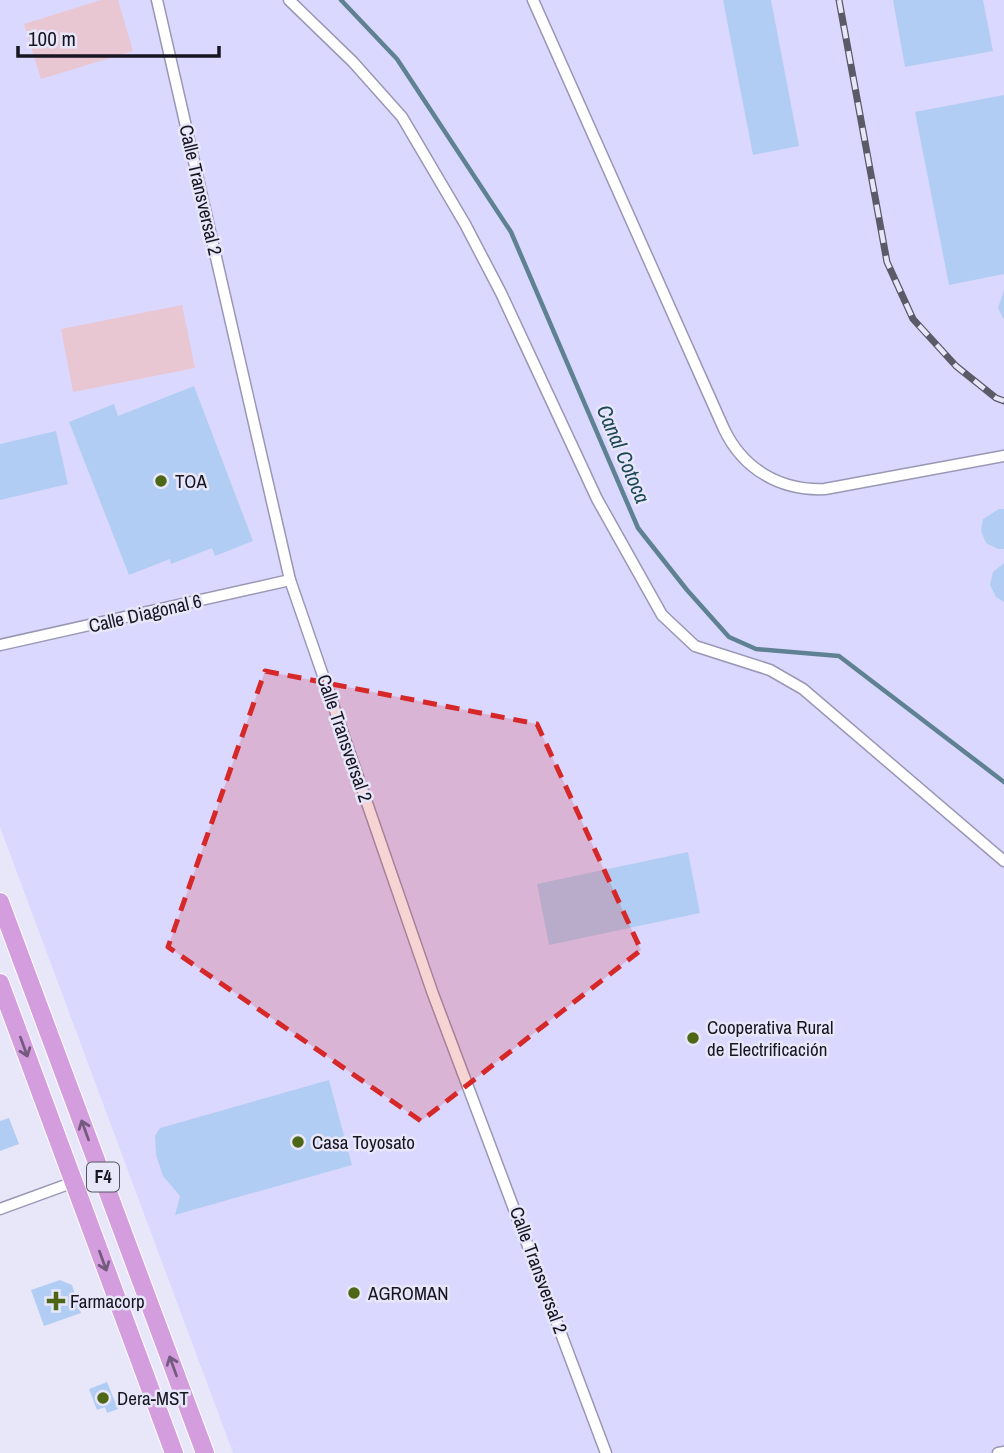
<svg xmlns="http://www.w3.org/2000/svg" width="1004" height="1453" viewBox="0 0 1004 1453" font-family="'Archivo Narrow',sans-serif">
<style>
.built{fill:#dbd8ff}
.green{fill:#e8c6d2}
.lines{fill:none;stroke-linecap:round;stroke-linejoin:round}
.stream{stroke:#5f8293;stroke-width:4.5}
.building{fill:#b2cdf3}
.minor-casing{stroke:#9997b4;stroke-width:13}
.trunk-casing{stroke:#fff;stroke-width:20}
.minor{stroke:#fff;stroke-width:10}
.trunk{stroke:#d49ede;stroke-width:18}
.rail-casing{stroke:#5b5a67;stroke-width:7}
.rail{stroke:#e8e7fa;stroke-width:4.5;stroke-dasharray:13;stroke-linecap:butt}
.oneway{stroke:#755a7f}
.marked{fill:#d62828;fill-opacity:0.2;stroke:#d62828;stroke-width:5;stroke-dasharray:14 9;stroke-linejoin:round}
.poi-dot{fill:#4e6716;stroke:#e8e7fa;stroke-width:2.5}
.labels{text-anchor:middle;stroke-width:5;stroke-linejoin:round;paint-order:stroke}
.shield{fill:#e8e7fa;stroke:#555461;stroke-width:2}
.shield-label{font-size:18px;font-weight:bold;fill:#161520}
.street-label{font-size:19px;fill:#161520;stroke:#e8e7fa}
.poi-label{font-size:19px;fill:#161520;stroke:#e8e7fa;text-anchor:start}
.water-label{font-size:21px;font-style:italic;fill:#1b4756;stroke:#e8e7fa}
</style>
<rect width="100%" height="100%" fill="#e8e7fa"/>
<path class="built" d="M0 0H1004V1453H233L0 827Z"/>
<g class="green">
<path d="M101 0H118L133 51 41 79 24 24Z"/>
<path d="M182 305 195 368 73 392 61 329Z"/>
</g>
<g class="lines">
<path class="stream" d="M341 0 397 59 511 232 638 528 687 590 729 637 756 649 839 656 1004 782"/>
</g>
<g class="building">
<path d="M723 0H771L799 146 753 155Z"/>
<path d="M893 0H983L993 51 905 67Z"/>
<path d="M1004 95V274L949 285 915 112Z"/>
<path d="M1004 290V320L998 308Z"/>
<path d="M194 386 253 541 215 556 212 548 171 564 170 559 129 575 69 422 114 404 118 416Z"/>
<path d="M56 431 68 484 0 500V444Z"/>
<path d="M999 509H1004V549H998L986 543 981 531 983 519Z"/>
<path d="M1004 563V602L996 597 990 585 993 572Z"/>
<path d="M688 852 700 913 549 945 537 884Z"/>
<path d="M329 1080 352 1165 175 1215 180 1196 163 1176 156 1155 155 1136 160 1128Z"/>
<path d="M9 1118 19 1144 0 1151V1121Z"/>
<path d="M60 1280 72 1285 81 1313 44 1326 31 1290Z"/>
<path d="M107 1382 118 1409 107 1413 105 1407 97 1410 89 1389Z"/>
</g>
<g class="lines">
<g class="minor-casing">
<g id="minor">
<path d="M157 0 290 580 433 994 606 1453"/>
<path d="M289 0 353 62 402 117 465 224 501 293 597 499 662 615 695 646 770 670 803 689 1004 861"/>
<path d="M533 0 724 429C743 469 780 491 825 489L1004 456"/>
<path d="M0 645 290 580"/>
<path d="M0 1209 74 1182"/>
<path d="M998 1453 1004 1452"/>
</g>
</g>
<g class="trunk-casing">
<g id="trunk">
<path d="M0 902 205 1453"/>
<path d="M0 983 174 1453"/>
</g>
</g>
<use href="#minor" class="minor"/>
<use href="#trunk" class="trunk"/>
<g class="rail-casing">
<path id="rail" d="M839 0 887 262 913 319 956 366 996 398 1004 401"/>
</g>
<use href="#rail" class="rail"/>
</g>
<defs><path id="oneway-shaft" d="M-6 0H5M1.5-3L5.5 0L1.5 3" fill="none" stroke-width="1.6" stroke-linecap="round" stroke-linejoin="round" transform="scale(1.75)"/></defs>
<g class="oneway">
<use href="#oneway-shaft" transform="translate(24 1047) rotate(70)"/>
<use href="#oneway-shaft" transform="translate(85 1130) rotate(-110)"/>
<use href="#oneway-shaft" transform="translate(103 1261) rotate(70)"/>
<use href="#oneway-shaft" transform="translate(173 1366) rotate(-110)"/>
</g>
<path class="marked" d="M265 671 537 724 641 950 421 1121 168 947Z"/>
<g class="poi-dot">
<circle cx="161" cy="481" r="7"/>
<circle cx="693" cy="1038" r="7"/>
<circle cx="298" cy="1142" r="7"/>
<circle cx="354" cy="1293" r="7"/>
<path d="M52.5 1290.5h7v7h7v7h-7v7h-7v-7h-7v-7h7z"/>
<circle cx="103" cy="1398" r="7"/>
</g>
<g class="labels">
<rect class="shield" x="87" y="1162.5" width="32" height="29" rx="5"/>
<g class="shield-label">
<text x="103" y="1183">F4</text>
</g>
<g class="street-label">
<text transform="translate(201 190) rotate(77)" y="7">Calle Transversal 2</text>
<text transform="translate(145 613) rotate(-13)" y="7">Calle Diagonal 6</text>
<text transform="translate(345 738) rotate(71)" y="7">Calle Transversal 2</text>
<text transform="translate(539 1270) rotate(70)" y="7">Calle Transversal 2</text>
</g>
<g class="poi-label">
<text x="175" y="488">TOA</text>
<text x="707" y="1034">Cooperativa Rural<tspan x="707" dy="22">de Electrificación</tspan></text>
<text x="312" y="1149">Casa Toyosato</text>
<text x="368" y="1300">AGROMAN</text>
<text x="70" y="1308">Farmacorp</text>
<text x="117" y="1405">Dera-MST</text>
</g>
<g class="water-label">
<text transform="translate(623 454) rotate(67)" y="7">Canal Cotoca</text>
</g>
</g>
<path d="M18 46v10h201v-10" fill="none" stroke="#161520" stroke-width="3.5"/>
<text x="28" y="46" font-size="21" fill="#161520" stroke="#e8e7fa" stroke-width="5" paint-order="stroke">100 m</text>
</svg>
